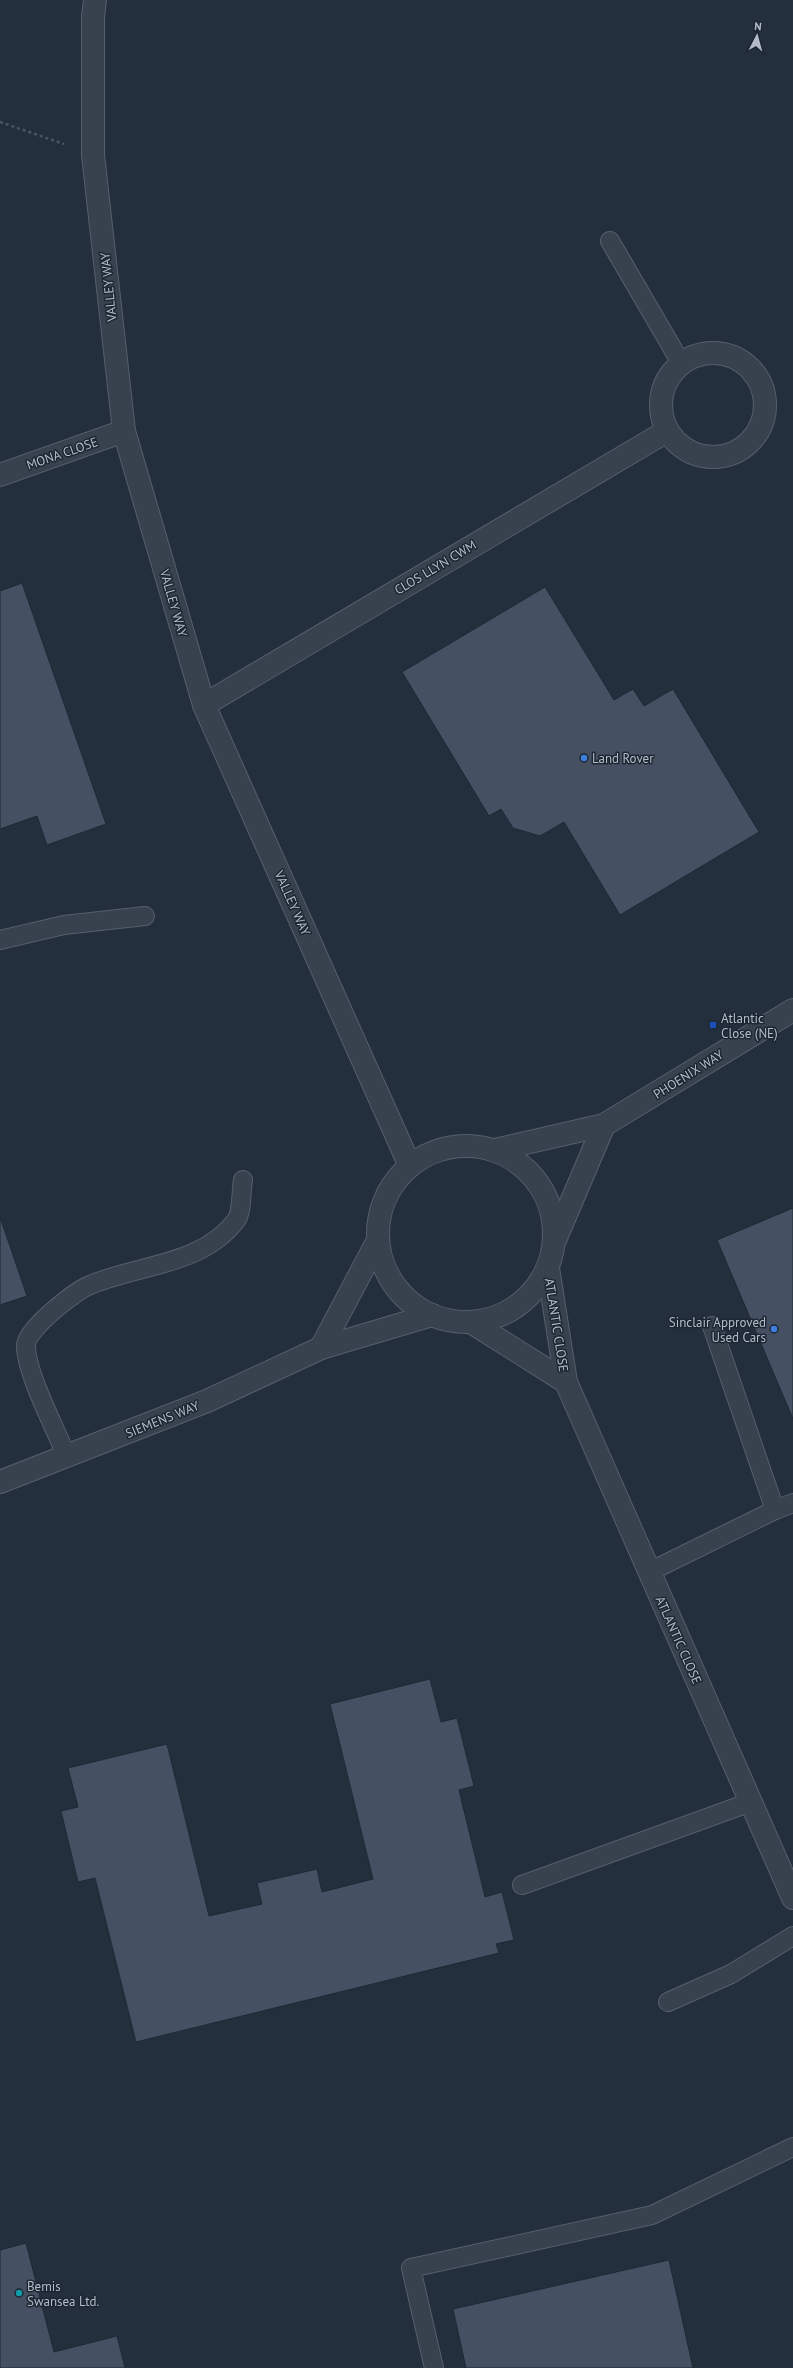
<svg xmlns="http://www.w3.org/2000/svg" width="793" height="2368" viewBox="0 0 793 2368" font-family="'PT Sans',sans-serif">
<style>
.building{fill:#455162;stroke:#1f2835}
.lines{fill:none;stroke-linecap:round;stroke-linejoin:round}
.service-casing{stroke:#565f6c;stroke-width:20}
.minor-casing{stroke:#565f6c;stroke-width:24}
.tertiary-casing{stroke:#565f6c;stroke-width:24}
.path{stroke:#44595c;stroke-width:2.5;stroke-dasharray:3 3;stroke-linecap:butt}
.service{stroke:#38414e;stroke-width:18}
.minor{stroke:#38414e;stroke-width:22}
.tertiary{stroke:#38414e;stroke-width:22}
.shop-dot{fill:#3f7fe0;stroke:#1d2633;stroke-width:1.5}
.transit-dot{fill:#1a4fb4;stroke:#1d2633;stroke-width:1.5}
.culture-dot{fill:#0f9aa8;stroke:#1d2633;stroke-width:1.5}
.labels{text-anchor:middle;stroke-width:3;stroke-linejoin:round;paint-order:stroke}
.street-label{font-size:13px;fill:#b4bcc9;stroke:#1d2633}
.poi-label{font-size:13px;fill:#b4bcc9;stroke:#1d2633;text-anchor:start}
</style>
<rect width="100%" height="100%" fill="#242f3e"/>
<g class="building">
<path d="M22 583 106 824 47 845 37 816 0 829V591Z"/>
<path d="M545 587 614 700 633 689 644 706 673 689 759 832 620 915 564 822 540 836 513 828 501 809 489 816 402 672Z"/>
<path d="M793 1208V1419L717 1240Z"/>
<path d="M0 1217 27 1296 0 1305Z"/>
<path d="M430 1679 441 1722 457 1718 474 1786 459 1790 485 1897 502 1892 514 1940 496 1944 499 1953 136 2042 95 1878 78 1882 61 1811 78 1807 68 1768 167 1744 209 1916 262 1904 257 1883 317 1869 322 1892 373 1879 330 1704Z"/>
<path d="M26 2243 54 2352 117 2336 125 2368H0V2250Z"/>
<path d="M669 2260 693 2368H466L453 2309Z"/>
</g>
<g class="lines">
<g class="service-casing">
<g id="service">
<path d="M610 241 681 363"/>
<path d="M0 940 64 925 145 916"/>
<path d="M712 1326 775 1510"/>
<path d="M67 1457C56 1430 26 1373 26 1346 25 1330 75 1291 90 1285 139 1264 203 1266 237 1219 242 1211 241 1191 243 1180"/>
<path d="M649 1572 775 1510 793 1503"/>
<path d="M522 1885 751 1802"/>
<path d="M668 2002 731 1974 793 1936"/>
<path d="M434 2368 411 2268 652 2215 793 2147"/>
</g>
</g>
<g class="minor-casing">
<g id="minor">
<circle cx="713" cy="405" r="52"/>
<path d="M0 475 124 431"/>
<path d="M204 705 667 431"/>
<path d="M548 1268 566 1382 793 1898"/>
<path d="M471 1322 566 1382"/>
</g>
</g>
<g class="tertiary-casing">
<g id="tertiary">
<path d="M95 0 93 17V155L124 431 204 705 410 1166"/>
<circle cx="466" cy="1234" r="88"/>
<path d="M495 1150 604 1125 793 1010"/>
<path d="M555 1240 604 1125"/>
<path d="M321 1348 378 1240"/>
<path d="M0 1482 207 1401 321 1348 432 1315"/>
</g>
</g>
<path class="path" d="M0 122 64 144"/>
<use href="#service" class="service"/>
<use href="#minor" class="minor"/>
<use href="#tertiary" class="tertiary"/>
</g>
<g class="shop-dot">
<circle cx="584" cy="758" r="4"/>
<circle cx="774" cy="1329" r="4"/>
</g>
<rect class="transit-dot" x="709" y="1021" width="8" height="8" rx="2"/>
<circle class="culture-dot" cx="19" cy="2293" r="4"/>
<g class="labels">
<g class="street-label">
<text transform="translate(108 287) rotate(-96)" y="5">VALLEY WAY</text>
<text transform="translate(62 453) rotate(-19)" y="5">MONA CLOSE</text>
<text transform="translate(435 567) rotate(-31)" y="5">CLOS LLYN CWM</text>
<text transform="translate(174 603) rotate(74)" y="5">VALLEY WAY</text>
<text transform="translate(293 903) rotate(66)" y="5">VALLEY WAY</text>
<text transform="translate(688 1074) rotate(-32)" y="5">PHOENIX WAY</text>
<text transform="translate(557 1325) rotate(81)" y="5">ATLANTIC CLOSE</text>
<text transform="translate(162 1419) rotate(-22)" y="5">SIEMENS WAY</text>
<text transform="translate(679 1640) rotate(66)" y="5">ATLANTIC CLOSE</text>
</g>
<g class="poi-label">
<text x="592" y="763">Land Rover</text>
<text x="721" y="1023">Atlantic<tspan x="721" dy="15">Close (NE)</tspan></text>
<text x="766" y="1327" text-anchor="end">Sinclair Approved<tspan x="766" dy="15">Used Cars</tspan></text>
<text x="27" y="2291">Bemis<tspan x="27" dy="15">Swansea Ltd.</tspan></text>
</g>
</g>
<g transform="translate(757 36) rotate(6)" stroke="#1d2633" stroke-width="3" paint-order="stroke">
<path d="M0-3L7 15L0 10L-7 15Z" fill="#b4bcc9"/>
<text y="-6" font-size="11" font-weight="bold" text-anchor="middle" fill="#b4bcc9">N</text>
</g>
</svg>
